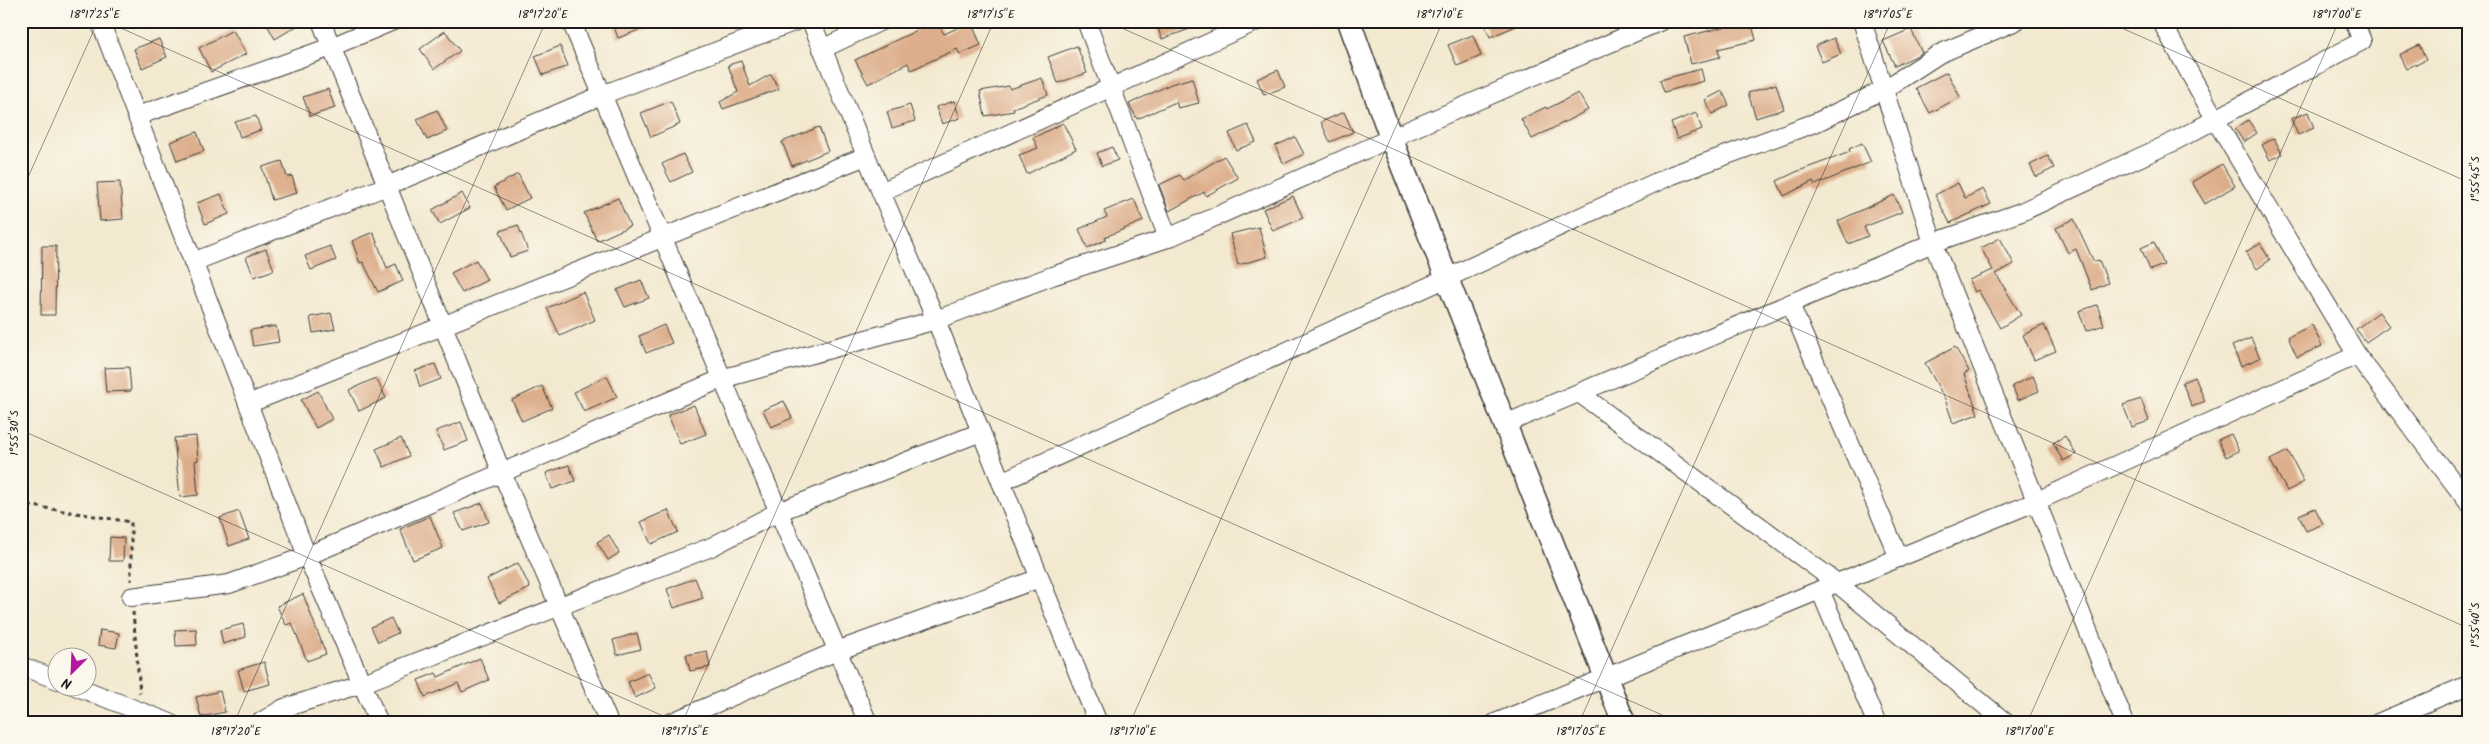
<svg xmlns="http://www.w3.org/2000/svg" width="2489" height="744" viewBox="0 0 2489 744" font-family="Kalam,sans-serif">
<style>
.building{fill:#ddae8b}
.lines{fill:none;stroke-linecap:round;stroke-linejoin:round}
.minor-casing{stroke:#3c3b37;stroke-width:20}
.tertiary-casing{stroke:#3c3b37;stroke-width:25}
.path{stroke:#3c3b37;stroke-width:3;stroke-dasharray:4 4;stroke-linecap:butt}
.minor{stroke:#fff;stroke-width:18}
.tertiary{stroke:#fff;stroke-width:22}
.ticks{fill:none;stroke:#1c1c1c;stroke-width:1;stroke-opacity:0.45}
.neatline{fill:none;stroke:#1c1c1c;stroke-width:2}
.ticks-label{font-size:12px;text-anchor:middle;fill:#1c1c1c}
</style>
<rect width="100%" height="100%" fill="#fbf7ec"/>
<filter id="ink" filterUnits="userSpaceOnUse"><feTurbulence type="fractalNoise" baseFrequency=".02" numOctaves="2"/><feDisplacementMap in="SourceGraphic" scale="10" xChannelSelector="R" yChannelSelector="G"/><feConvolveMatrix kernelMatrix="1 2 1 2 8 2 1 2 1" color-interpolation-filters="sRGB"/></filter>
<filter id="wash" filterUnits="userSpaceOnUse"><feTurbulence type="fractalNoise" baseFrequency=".0096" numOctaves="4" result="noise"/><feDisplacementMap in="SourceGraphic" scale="20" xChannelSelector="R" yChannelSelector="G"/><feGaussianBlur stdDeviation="1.12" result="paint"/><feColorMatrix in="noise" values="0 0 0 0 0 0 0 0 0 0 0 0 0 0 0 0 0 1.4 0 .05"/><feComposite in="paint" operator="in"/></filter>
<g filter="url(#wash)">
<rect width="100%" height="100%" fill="#f3e9d0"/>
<g id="blocks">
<g class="building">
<path d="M265 21H305L275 39Z"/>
<path d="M612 21H658V23L618 38Z"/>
<path d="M936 21 944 34 971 22 981 45 960 54 957 49 911 70 908 63 868 84 855 60Z"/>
<path d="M1155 21H1206V23L1162 39Z"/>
<path d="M1483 21H1528L1490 37Z"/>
<path d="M1723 21H1751L1756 40 1718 49 1720 57 1691 64 1684 37 1724 27Z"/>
<path d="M1911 29 1922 53 1895 66 1883 41Z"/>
<path d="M233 30 246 54 211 72 199 48Z"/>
<path d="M445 31 460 51 434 69 420 49Z"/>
<path d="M1473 35 1481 56 1457 66 1448 45Z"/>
<path d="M1834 38 1841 54 1822 62 1815 46Z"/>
<path d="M159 39 167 57 142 68 134 49Z"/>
<path d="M2419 45 2426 59 2406 69 2399 55Z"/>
<path d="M560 46 568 66 543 75 535 56Z"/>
<path d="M1077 46 1087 73 1058 83 1048 57Z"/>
<path d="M741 61 750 86 771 74 779 89 723 109 720 102 738 92 728 65Z"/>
<path d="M1701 69 1704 81 1664 92 1660 80Z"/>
<path d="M1278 70 1285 87 1264 95 1257 79Z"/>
<path d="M1947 72 1960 97 1930 113 1916 88Z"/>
<path d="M1042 78 1048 95 1013 108 1014 111 985 116 980 91 1009 86 1010 89Z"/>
<path d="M1192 78 1199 103 1178 108 1176 102 1137 119 1129 104 1171 84Z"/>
<path d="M1776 84 1784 109 1756 118 1748 93Z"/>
<path d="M328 89 335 108 310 116 303 97Z"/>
<path d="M1722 91 1729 105 1712 114 1705 100Z"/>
<path d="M1578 93 1588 110 1532 139 1521 119 1546 107 1547 109Z"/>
<path d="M671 101 680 124 651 137 641 113Z"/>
<path d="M954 101 960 118 942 124 936 107Z"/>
<path d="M910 105 915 121 892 128 887 112Z"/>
<path d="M437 110 447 131 427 140 417 119Z"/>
<path d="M1344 112 1353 132 1330 142 1321 122Z"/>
<path d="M2308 112 2314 128 2298 135 2291 119Z"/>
<path d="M1696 113 1702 129 1677 139 1671 123Z"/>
<path d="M256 116 261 130 240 137 235 122Z"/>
<path d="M2248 120 2257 133 2244 142 2235 129Z"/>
<path d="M1063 123 1076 149 1027 174 1019 155 1038 148 1033 138Z"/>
<path d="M1248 125 1256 142 1236 150 1229 133Z"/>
<path d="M819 127 828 151 792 166 782 142Z"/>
<path d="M197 132 204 151 177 161 170 142Z"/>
<path d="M1295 137 1304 154 1284 164 1275 146Z"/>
<path d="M2274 138 2282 154 2270 160 2262 145Z"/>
<path d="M1862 143 1871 162 1815 185 1813 181 1784 196 1777 181 1796 172 1850 152 1849 149Z"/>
<path d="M1112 147 1118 160 1102 166 1097 153Z"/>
<path d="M683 154 692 172 671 182 662 164Z"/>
<path d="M1224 156 1238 178 1206 196 1204 192 1169 211 1159 185 1180 175 1184 180Z"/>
<path d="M2048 156 2054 168 2036 177 2030 165Z"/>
<path d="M282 161 287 177 292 176 297 193 272 200 262 167Z"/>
<path d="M2222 164 2235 186 2205 204 2192 182Z"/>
<path d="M518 174 530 198 506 210 494 187Z"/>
<path d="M120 182 123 219 100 221 97 183Z"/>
<path d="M1958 183 1965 198 1983 189 1991 204 1950 223 1935 195Z"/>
<path d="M462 193 470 208 440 224 432 210Z"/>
<path d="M221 194 229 214 205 224 197 203Z"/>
<path d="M1894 195 1902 212 1864 227 1868 236 1848 244 1838 221Z"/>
<path d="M1293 196 1303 218 1273 231 1263 209Z"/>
<path d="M618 198 630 226 597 241 584 213Z"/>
<path d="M1134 199 1143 221 1105 237 1106 240 1087 248 1079 229 1107 217 1104 211Z"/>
<path d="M2074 219 2094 262 2099 260 2108 283 2092 290 2076 249 2068 253 2056 228Z"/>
<path d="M518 225 528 251 510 257 500 231Z"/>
<path d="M1259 227 1267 257 1238 265 1230 234Z"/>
<path d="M373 232 387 268 396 264 403 281 378 292 363 262 360 263 352 241Z"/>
<path d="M2000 238 2014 264 1996 274 2021 315 2000 328 1978 290 1975 292 1969 280 1993 270 1981 248Z"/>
<path d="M2154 242 2164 265 2150 270 2141 248Z"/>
<path d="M2260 243 2270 260 2257 269 2246 252Z"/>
<path d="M42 246H56L55 315H41Z"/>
<path d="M330 246 336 260 311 270 305 256Z"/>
<path d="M266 249 274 270 254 277 246 257Z"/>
<path d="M476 260 487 280 462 293 451 273Z"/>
<path d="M641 280 649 298 625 307 617 290Z"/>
<path d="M583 292 595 320 560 336 547 308Z"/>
<path d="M2097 305 2104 325 2086 331 2079 311Z"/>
<path d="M2379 312 2389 326 2366 342 2356 329Z"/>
<path d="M331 313 335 329 313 333 310 317Z"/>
<path d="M664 325 672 343 646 353 639 336Z"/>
<path d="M2044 325 2056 351 2034 360 2023 335Z"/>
<path d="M2312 325 2322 346 2297 357 2288 337Z"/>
<path d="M276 326 279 342 253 346 250 330Z"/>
<path d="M2251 338 2260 358 2241 366 2232 346Z"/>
<path d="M1955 347 1969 371 1964 374 1978 414 1953 423 1945 399 1925 363Z"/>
<path d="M435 364 441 379 420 387 415 371Z"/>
<path d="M129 367 131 391 106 392 104 368Z"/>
<path d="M607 376 617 397 584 412 574 392Z"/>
<path d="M2033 376 2039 391 2018 400 2012 386Z"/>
<path d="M2195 377 2205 401 2192 407 2182 382Z"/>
<path d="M376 378 386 398 359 411 349 390Z"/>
<path d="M542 386 552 408 522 421 512 400Z"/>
<path d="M318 391 332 419 316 428 301 400Z"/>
<path d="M2141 399 2149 421 2132 427 2123 405Z"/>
<path d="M784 401 792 418 771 427 763 410Z"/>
<path d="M694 405 706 434 680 444 668 415Z"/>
<path d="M461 422 468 441 444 450 436 431Z"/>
<path d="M2231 434 2239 451 2226 457 2218 440Z"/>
<path d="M196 436 198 460 195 461 198 495 180 497 174 438Z"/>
<path d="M2065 436 2076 454 2063 461 2053 443Z"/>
<path d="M401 438 409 456 384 467 376 449Z"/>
<path d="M2288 451 2304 482 2287 491 2270 460Z"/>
<path d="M569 465 575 481 552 489 546 473Z"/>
<path d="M482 503 489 522 463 531 454 513Z"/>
<path d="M2315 508 2323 524 2306 531 2299 515Z"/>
<path d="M668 510 678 532 651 544 641 522Z"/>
<path d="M239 511 249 539 229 546 220 518Z"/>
<path d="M430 516 443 548 413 560 400 529Z"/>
<path d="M609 535 619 553 608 560 597 542Z"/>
<path d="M110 537 124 538 123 561H109Z"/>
<path d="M518 563 530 588 499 603 487 579Z"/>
<path d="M695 578 703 598 674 608 667 589Z"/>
<path d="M303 594 326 654 307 661 292 623 286 625 277 606Z"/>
<path d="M391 618 398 633 378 642 371 627Z"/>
<path d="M243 624 246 637 223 644 220 630Z"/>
<path d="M196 629 197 645 176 646 175 630Z"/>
<path d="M100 630 119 633 116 648 98 645Z"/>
<path d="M637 633 641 649 617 655 613 640Z"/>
<path d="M707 651 710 667 690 671 686 655Z"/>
<path d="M480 658 489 680 462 692 458 683 425 697 418 680 436 673 438 677Z"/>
<path d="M264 662 270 684 244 691 238 670Z"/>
<path d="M648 673 656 688 635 698 628 682Z"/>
<path d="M220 691 225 712 201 717 196 697Z"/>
</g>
</g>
</g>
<g filter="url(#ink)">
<use href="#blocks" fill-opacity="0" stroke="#3c3b37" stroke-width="1"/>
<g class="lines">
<g class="minor-casing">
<g id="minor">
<path d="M100 21 307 556 379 723"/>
<path d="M321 21 502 473 609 723"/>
<path d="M571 21 868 723"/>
<path d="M811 21 881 192 936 320 1098 723"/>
<path d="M1086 21 1168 238"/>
<path d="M1862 21 1933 243 2125 723"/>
<path d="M2161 21 2215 119 2357 355 2468 502"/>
<path d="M822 49 881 21"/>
<path d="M137 116 331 47 393 21"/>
<path d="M881 192 1257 21"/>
<path d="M193 262 387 186 602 95 796 21"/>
<path d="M1790 304 1899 558"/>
<path d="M1579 393 1837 583 2006 723"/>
<path d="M248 404 866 156"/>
<path d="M1505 424 1933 243 2021 212 2173 142 2362 41 2354 21"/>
<path d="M1001 482 1672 175 1817 122 1885 89 1939 54 2016 21"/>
<path d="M1820 590 1876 722 1873 723"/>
<path d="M131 597 229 584 307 556 721 379 936 320 1052 276 1168 238 1391 138 1661 21"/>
<path d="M21 666 58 680"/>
<path d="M75 686 170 723"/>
<path d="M259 723 284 708 361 684 711 547 778 512 981 432"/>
<path d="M670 723 837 651 1040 578"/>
<path d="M1495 723 2035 502 2357 355"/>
<path d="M2378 723 2468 685"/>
</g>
</g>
<g class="tertiary-casing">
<path id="tertiary" d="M1349 21 1391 138 1624 723"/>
</g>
<g class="path">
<path d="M21 504 131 522V581"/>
<path d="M133 612 140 693"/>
</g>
<use href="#minor" class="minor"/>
<use href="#tertiary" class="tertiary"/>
</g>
</g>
<path class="ticks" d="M105 21 1680 723M1106 21 2468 628M2106 21 2468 182M21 193 98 21M21 430 679 723M234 723 546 21M682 723 994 21M1130 723 1443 21M1579 723 1891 21M2027 723 2339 21"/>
<rect width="2489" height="744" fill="none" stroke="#fbf7ec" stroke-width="55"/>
<g transform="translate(72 672) rotate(204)"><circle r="24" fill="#fbf7ec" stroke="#a29f99"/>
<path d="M0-4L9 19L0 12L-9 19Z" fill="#b5179e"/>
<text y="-8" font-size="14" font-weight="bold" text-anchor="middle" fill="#1c1c1c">N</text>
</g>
<rect x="28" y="28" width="2434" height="688" class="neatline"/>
<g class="ticks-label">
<text x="95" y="18">18°17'25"E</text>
<text x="543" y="18">18°17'20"E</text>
<text x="991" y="18">18°17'15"E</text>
<text x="1440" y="18">18°17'10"E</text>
<text x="1888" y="18">18°17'05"E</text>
<text x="2337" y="18">18°17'00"E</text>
<text transform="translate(2475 179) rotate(-90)" y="4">1°55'45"S</text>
<text transform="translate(14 433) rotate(-90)" y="4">1°55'30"S</text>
<text transform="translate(2475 625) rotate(-90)" y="4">1°55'40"S</text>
<text x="236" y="735">18°17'20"E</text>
<text x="685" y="735">18°17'15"E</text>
<text x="1133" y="735">18°17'10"E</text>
<text x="1581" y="735">18°17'05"E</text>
<text x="2030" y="735">18°17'00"E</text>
</g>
</svg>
